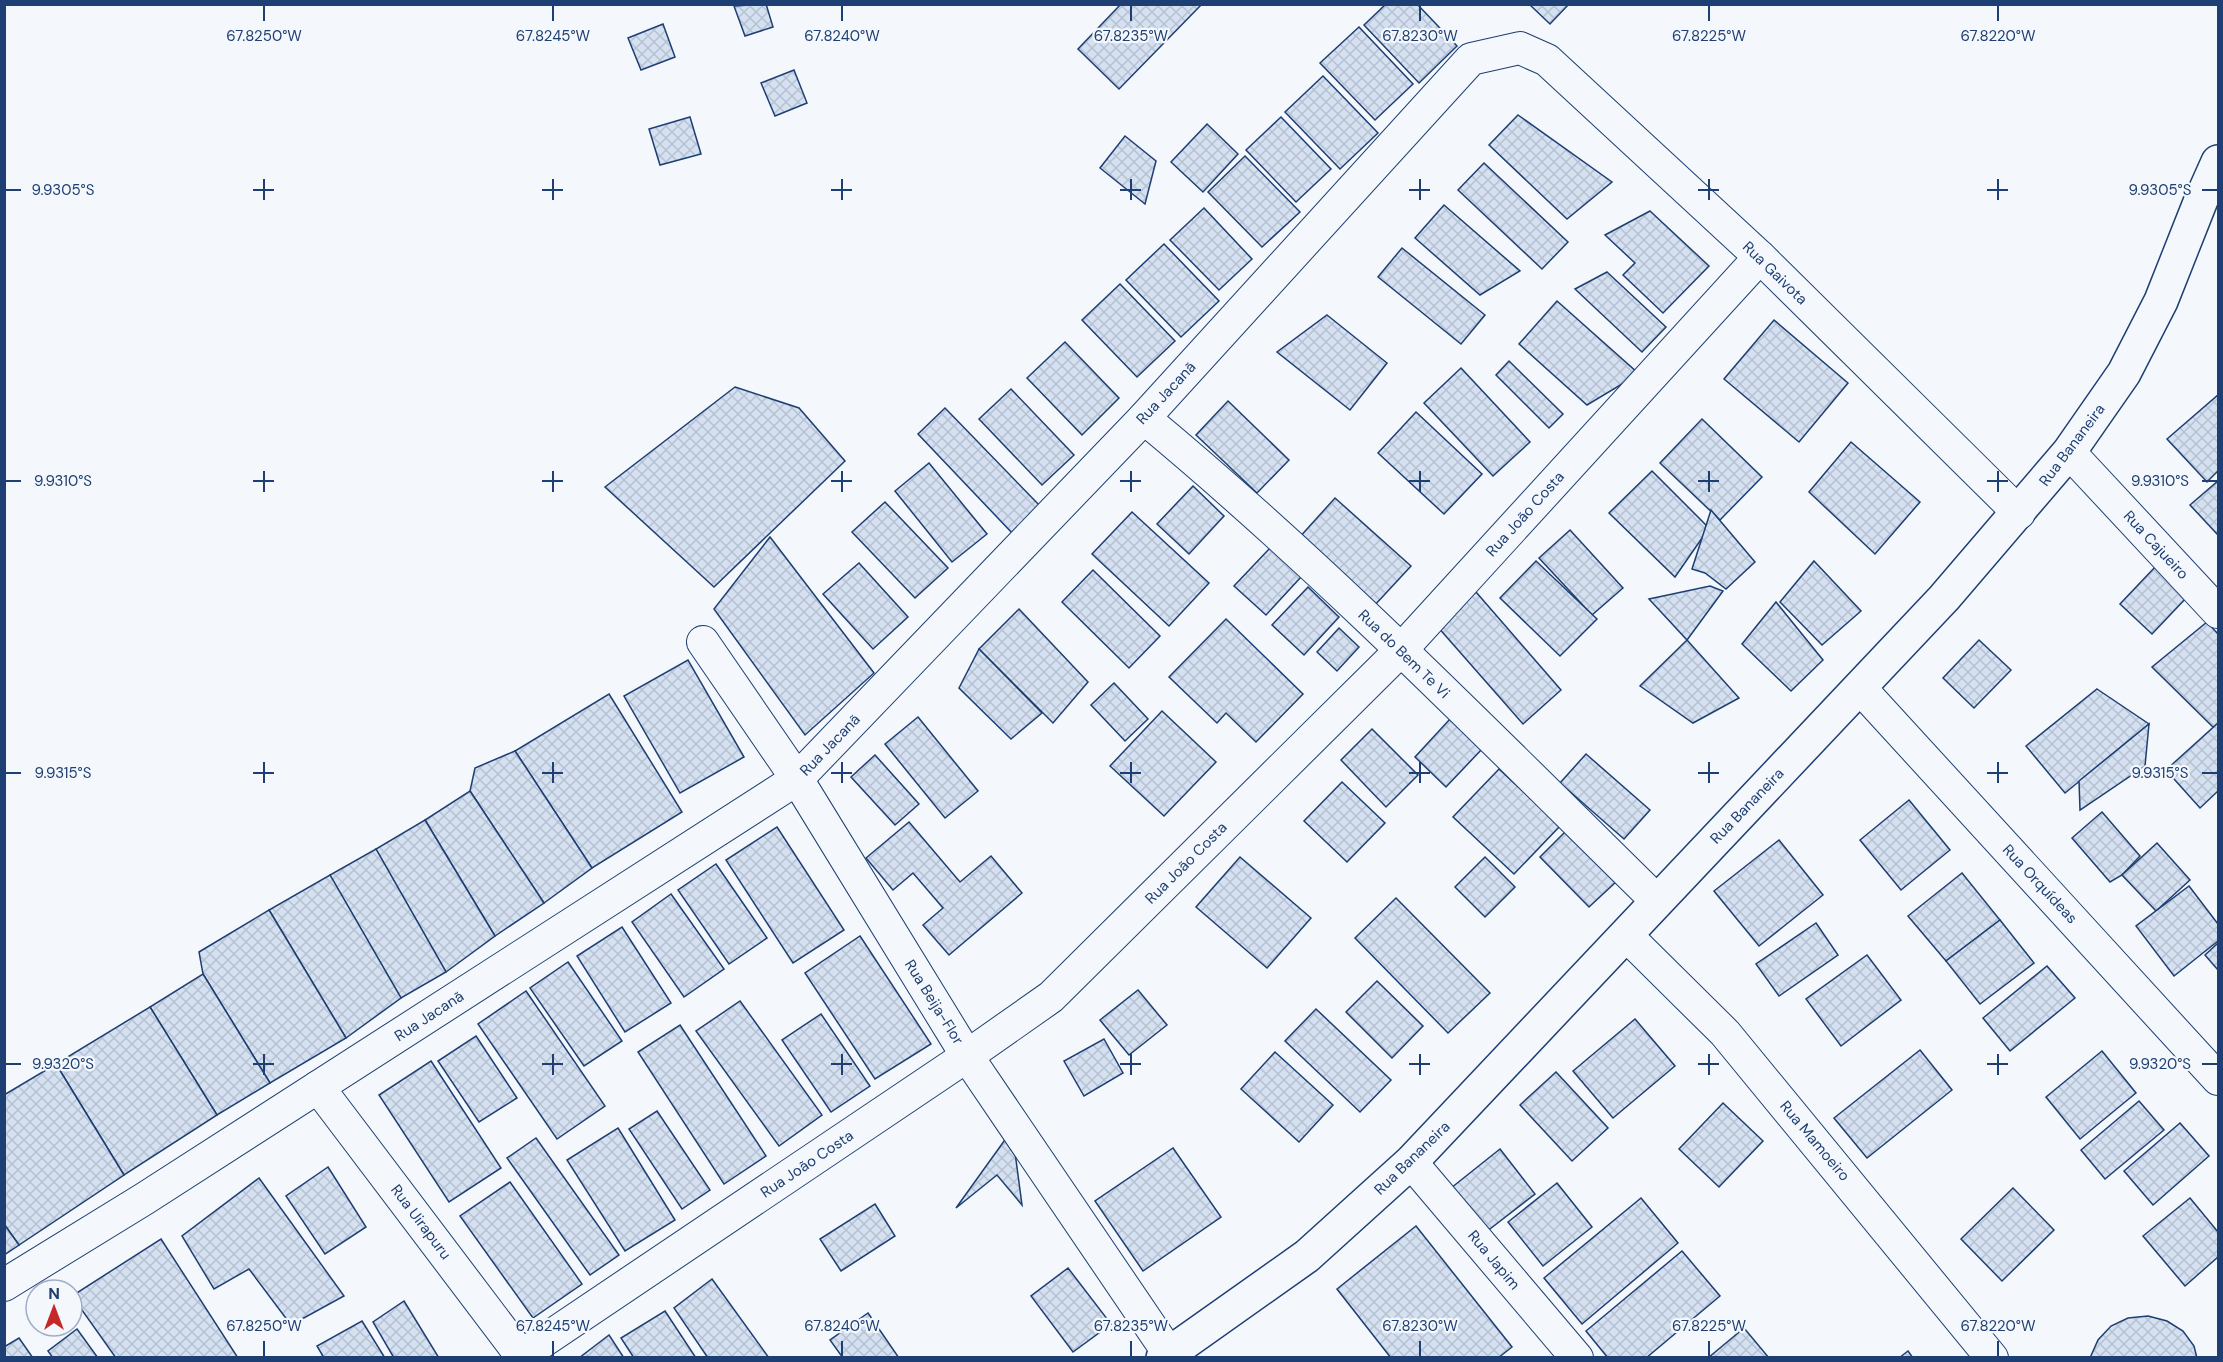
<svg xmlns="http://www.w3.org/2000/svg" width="2223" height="1362" viewBox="0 0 2223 1362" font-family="'DM Sans',sans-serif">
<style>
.building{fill:url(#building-cross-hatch);stroke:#1d3f73;stroke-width:1.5}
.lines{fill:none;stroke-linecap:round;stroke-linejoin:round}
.minor-casing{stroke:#1d3f73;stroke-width:34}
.tertiary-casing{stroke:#1d3f73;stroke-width:36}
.minor{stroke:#f4f7fb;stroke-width:32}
.tertiary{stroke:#f4f7fb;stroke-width:33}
.ticks{fill:none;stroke:#1d3f73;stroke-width:2}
.labels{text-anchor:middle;stroke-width:4.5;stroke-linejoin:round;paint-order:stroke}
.street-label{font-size:15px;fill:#1d3f73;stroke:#f4f7fb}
.ticks-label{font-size:15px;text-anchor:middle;fill:#1d3f73;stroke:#f4f7fb;stroke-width:4.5;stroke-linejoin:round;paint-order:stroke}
</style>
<defs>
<pattern id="building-cross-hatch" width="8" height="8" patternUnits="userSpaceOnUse" patternTransform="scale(1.5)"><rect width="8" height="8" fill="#d5e0f0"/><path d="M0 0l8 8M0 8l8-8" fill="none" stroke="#b6c1d1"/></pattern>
</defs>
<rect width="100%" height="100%" fill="#f4f7fb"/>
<g class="building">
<path d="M766 4 773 27 745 36 734 6Z"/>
<path d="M1121 4H1202L1119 89 1078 49Z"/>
<path d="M1386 4H1417L1457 46 1419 83 1364 25Z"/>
<path d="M1529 4H1569L1550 24Z"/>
<path d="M663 24 675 57 641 70 628 38Z"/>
<path d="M1359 27 1413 84 1375 120 1320 63Z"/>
<path d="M794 70 807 103 775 116 761 83Z"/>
<path d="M1323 76 1378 133 1340 169 1285 112Z"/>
<path d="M1518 115 1612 182 1567 219 1489 145Z"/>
<path d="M690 117 701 154 660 165 649 129Z"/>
<path d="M1281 117 1331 169 1296 202 1246 150Z"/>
<path d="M1207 124 1238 154 1203 192 1171 162Z"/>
<path d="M1125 136 1156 161 1145 204 1100 168Z"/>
<path d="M1245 156 1300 212 1262 247 1208 192Z"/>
<path d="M1484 163 1568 242 1542 269 1458 190Z"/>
<path d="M1444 205 1520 271 1480 295 1415 238Z"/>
<path d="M1204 208 1252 259 1219 290 1170 240Z"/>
<path d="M1650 211 1709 266 1663 313 1623 275 1635 263 1605 235Z"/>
<path d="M1164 244 1219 301 1181 337 1126 280Z"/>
<path d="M1402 248 1485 315 1461 344 1378 277Z"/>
<path d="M1607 272 1666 327 1642 352 1575 289Z"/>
<path d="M1120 284 1175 341 1137 377 1082 320Z"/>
<path d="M1557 301 1639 374 1587 405 1519 344Z"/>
<path d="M1327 315 1387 363 1350 410 1277 352Z"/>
<path d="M1774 320 1848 383 1799 442 1724 379Z"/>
<path d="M1065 342 1119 398 1082 435 1027 378Z"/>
<path d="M1509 361 1563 414 1549 428 1496 375Z"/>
<path d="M1461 368 1530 442 1493 476 1424 403Z"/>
<path d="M735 387 799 408 845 461 714 587 605 487Z"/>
<path d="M1011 389 1074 455 1042 485 979 419Z"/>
<path d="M2218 395V471L2207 482 2167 439Z"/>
<path d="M1228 401 1289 460 1257 493 1196 435Z"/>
<path d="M945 408 1041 507 1013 534 918 434Z"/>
<path d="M1416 412 1482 474 1444 514 1378 453Z"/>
<path d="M1702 419 1762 477 1720 520 1660 463Z"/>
<path d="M1851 442 1920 502 1875 554 1809 492Z"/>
<path d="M929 463 987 534 952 562 895 491Z"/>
<path d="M1652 471 1709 528 1675 577 1609 513Z"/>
<path d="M2218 481V535L2190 505Z"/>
<path d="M1193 486 1224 516 1189 554 1157 524Z"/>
<path d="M1335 498 1411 566 1374 606 1298 539Z"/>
<path d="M885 502 948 568 915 598 852 532Z"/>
<path d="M1711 510 1755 562 1726 589 1705 573 1692 569Z"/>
<path d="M1132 512 1209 583 1169 626 1092 554Z"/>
<path d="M1570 530 1623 588 1592 615 1539 558Z"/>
<path d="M770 537 874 673 805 735 714 609Z"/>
<path d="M1270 548 1301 577 1266 615 1234 586Z"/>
<path d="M1536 561 1597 619 1560 656 1500 598Z"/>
<path d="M1814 561 1861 611 1822 645 1780 602Z"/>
<path d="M859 563 908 617 873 649 823 594Z"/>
<path d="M2156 566 2188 596 2152 634 2120 604Z"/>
<path d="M1093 570 1160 636 1129 668 1062 602Z"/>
<path d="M1710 586 1723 591 1687 640 1649 599Z"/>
<path d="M1308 587 1339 617 1304 655 1272 625Z"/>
<path d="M1476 592 1561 690 1523 724 1437 626Z"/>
<path d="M1776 602 1823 660 1791 691 1742 644Z"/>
<path d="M1019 609 1088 682 1053 723 979 649Z"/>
<path d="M1226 619 1303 694 1256 742 1226 713 1217 723 1169 677Z"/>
<path d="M2207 622 2218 634V732L2152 667Z"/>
<path d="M1339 628 1359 647 1337 671 1317 652Z"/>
<path d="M1687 640 1739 698 1693 723 1640 686Z"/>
<path d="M1979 640 2011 670 1974 708 1943 678Z"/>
<path d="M979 649 1042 713 1011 739 959 688Z"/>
<path d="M688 660 744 757 680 793 624 696Z"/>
<path d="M1114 683 1148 719 1125 741 1091 705Z"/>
<path d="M2097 689 2149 724 2065 793 2026 746Z"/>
<path d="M609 694 682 812 592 868 515 751Z"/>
<path d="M1162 711 1216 762 1164 816 1110 766Z"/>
<path d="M918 717 978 791 945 818 885 744Z"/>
<path d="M1450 719 1482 749 1446 787 1415 757Z"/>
<path d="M2218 723V791L2200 808 2166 770Z"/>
<path d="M2149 724 2145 766 2080 810 2079 781Z"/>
<path d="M1372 729 1418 775 1386 807 1341 760Z"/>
<path d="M515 751 592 868 544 903 470 791 475 768Z"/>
<path d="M1586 754 1650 810 1624 839 1560 783Z"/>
<path d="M875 755 919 804 895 825 851 777Z"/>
<path d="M1499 769 1560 826 1514 874 1453 817Z"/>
<path d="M1342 782 1385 823 1347 862 1304 821Z"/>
<path d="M470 791 544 903 495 936 425 820Z"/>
<path d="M1909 800 1950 850 1901 890 1860 840Z"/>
<path d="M2102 812 2140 856 2122 875 2110 882 2072 838Z"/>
<path d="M425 820 495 936 446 972 376 849Z"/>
<path d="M909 822 960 882 991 856 1022 893 949 955 923 925 943 908 913 873 893 890 866 858Z"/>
<path d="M777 827 844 930 793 963 726 860Z"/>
<path d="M1567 830 1617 881 1589 907 1540 857Z"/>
<path d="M1779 840 1823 895 1759 946 1714 891Z"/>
<path d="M2157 843 2190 880 2156 911 2122 875Z"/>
<path d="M376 849 446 972 401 998 330 875Z"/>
<path d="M1240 857 1311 918 1267 968 1196 907Z"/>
<path d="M1485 857 1515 887 1485 917 1455 887Z"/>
<path d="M716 864 767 938 729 964 678 890Z"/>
<path d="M1962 873 2000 920 1946 961 1908 916Z"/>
<path d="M330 875 401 998 346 1038 269 910Z"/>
<path d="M2189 886 2218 924V941L2174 976 2136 926Z"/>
<path d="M671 894 724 969 684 997 632 922Z"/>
<path d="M1396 898 1490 993 1448 1033 1355 938Z"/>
<path d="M269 910 346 1038 270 1083 203 974 199 952Z"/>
<path d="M2000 920 2034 963 1980 1004 1946 961Z"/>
<path d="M1816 923 1838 955 1779 996 1756 964Z"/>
<path d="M622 927 671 1003 625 1032 577 956Z"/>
<path d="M860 936 931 1044 875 1079 805 973Z"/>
<path d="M2218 943V970L2205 955Z"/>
<path d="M1867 955 1901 1000 1841 1046 1806 999Z"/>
<path d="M568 962 622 1041 584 1066 530 988Z"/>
<path d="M2047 966 2075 998 2010 1051 1983 1018Z"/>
<path d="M203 974 270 1083 217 1115 150 1007Z"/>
<path d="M1377 981 1423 1026 1392 1058 1346 1012Z"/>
<path d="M1138 990 1167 1025 1129 1055 1100 1020Z"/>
<path d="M526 991 605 1106 557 1139 478 1024Z"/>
<path d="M740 1001 822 1115 779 1146 696 1031Z"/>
<path d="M150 1007 217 1115 124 1175 56 1064Z"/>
<path d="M1316 1009 1391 1080 1360 1112 1285 1041Z"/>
<path d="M821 1014 870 1086 831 1112 782 1040Z"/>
<path d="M1635 1019 1675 1066 1613 1118 1573 1071Z"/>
<path d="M680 1025 766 1156 724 1184 638 1052Z"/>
<path d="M476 1036 517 1098 479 1122 438 1061Z"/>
<path d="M1104 1039 1123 1073 1084 1096 1064 1061Z"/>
<path d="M1920 1050 1952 1090 1867 1158 1834 1118Z"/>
<path d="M2102 1051 2136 1093 2080 1139 2046 1097Z"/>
<path d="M1275 1052 1333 1105 1299 1142 1241 1089Z"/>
<path d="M431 1061 501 1168 449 1202 379 1095Z"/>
<path d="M56 1064 124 1175 19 1245 4 1224V1095Z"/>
<path d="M1556 1072 1608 1128 1572 1161 1520 1105Z"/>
<path d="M2139 1101 2164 1130 2105 1179 2081 1150Z"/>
<path d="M1723 1103 1763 1141 1719 1187 1679 1149Z"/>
<path d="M657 1111 710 1190 682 1209 629 1129Z"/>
<path d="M2180 1123 2209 1156 2153 1205 2124 1171Z"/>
<path d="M618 1128 675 1220 625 1251 567 1160Z"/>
<path d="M1012 1130 1022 1205 997 1175 956 1208Z"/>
<path d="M536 1138 619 1255 590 1275 507 1158Z"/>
<path d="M1173 1148 1221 1217 1143 1271 1095 1201Z"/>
<path d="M1500 1149 1535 1194 1486 1232 1451 1188Z"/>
<path d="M328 1167 366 1227 325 1254 286 1196Z"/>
<path d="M259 1178 344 1296 291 1325 249 1269 214 1289 182 1236Z"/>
<path d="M510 1182 582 1284 533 1318 460 1216Z"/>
<path d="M1557 1183 1592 1227 1543 1266 1508 1222Z"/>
<path d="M2013 1188 2054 1230 2002 1281 1961 1239Z"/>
<path d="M1641 1198 1678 1243 1582 1324 1544 1278Z"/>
<path d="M2190 1198 2218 1232V1257L2185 1286 2143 1236Z"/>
<path d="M875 1204 895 1236 841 1271 820 1239Z"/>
<path d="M4 1224 19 1245 4 1255Z"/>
<path d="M1416 1226 1512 1347 1498 1358H1391L1337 1289Z"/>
<path d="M161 1239 238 1358H116L72 1296Z"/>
<path d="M1682 1251 1720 1296 1646 1358H1608L1586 1331Z"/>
<path d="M1068 1268 1111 1324 1073 1352 1031 1296Z"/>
<path d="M712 1279 769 1358H708L674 1308Z"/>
<path d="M404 1301 439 1358H394L373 1322Z"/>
<path d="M665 1311 696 1358H634L621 1338Z"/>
<path d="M868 1313 899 1358H843L830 1340Z"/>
<path d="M2148 1316 2167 1321 2183 1331 2194 1346 2197 1358H2090L2098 1340 2111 1326 2128 1318Z"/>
<path d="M362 1321 385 1358H324L317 1346Z"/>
<path d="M1744 1328 1769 1358H1708Z"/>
<path d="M77 1329 98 1358H53L48 1351Z"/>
<path d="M609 1335 624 1358H579Z"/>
<path d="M19 1338 33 1358H4V1347Z"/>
<path d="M1908 1351 1913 1358H1899Z"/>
</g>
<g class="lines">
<g class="minor-casing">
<g id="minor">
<path d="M1144 418C1324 567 1489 736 1656 900"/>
<path d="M2069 452 2218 612"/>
<path d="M703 642 797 779 967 1056 1172 1358"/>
<path d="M1861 689 2218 1079"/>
<path d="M1627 936 1725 1033 1992 1358"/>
<path d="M318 1087 523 1358"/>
<path d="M1411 1162 1577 1358"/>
<path d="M4 1285 144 1199 797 779 1144 418 1471 59 1520 48 1547 60 1760 257 2019 513"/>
<path d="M518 1358 967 1056 1051 997 1401 650 1760 257"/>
</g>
</g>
<g class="tertiary-casing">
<path id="tertiary" d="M1163 1358 1307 1256 1411 1162 1944 598 2069 452 2124 373 2161 301 2201 200 2218 162"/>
</g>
<use href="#minor" class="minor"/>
<use href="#tertiary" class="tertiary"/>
</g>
<path class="ticks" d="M264 6V21M553 6V21M842 6V21M1131 6V21M1420 6V21M1709 6V21M1998 6V21M264 179V200M553 179V200M842 179V200M1131 179V200M1420 179V200M1709 179V200M1998 179V200M6 190H21M253 190H274M542 190H563M831 190H852M1120 190H1141M1409 190H1430M1698 190H1719M1987 190H2008M2202 190H2217M264 471V492M553 471V492M842 471V492M1131 471V492M1420 471V492M1709 471V492M1998 471V492M6 481H21M253 481H274M542 481H563M831 481H852M1120 481H1141M1409 481H1430M1698 481H1719M1987 481H2008M2202 481H2217M264 762V783M553 762V783M842 762V783M1131 762V783M1420 762V783M1709 762V783M1998 762V783M6 773H21M253 773H274M542 773H563M831 773H852M1120 773H1141M1409 773H1430M1698 773H1719M1987 773H2008M2202 773H2217M264 1054V1075M553 1054V1075M842 1054V1075M1131 1054V1075M1420 1054V1075M1709 1054V1075M1998 1054V1075M6 1064H21M253 1064H274M542 1064H563M831 1064H852M1120 1064H1141M1409 1064H1430M1698 1064H1719M1987 1064H2008M2202 1064H2217M264 1341V1356M553 1341V1356M842 1341V1356M1131 1341V1356M1420 1341V1356M1709 1341V1356M1998 1341V1356"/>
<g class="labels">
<g class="street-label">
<text transform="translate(1775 273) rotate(44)" y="5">Rua Gaivota</text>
<text transform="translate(1166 393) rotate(-47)" y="5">Rua Jacanã</text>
<text transform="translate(2072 445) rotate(-53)" y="5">Rua Bananeira</text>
<text transform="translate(1525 514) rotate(-48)" y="5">Rua João Costa</text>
<text transform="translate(2156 545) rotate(47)" y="5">Rua Cajueiro</text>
<text transform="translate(1404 654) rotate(44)" y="5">Rua do Bem Te Vi</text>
<text transform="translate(830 745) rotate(-46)" y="5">Rua Jacanã</text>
<text transform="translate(1747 806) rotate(-46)" y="5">Rua Bananeira</text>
<text transform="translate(1186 863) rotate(-45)" y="5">Rua João Costa</text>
<text transform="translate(2040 884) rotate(47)" y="5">Rua Orquídeas</text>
<text transform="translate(934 1002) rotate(58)" y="5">Rua Beija-Flor</text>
<text transform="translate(429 1016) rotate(-33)" y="5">Rua Jacanã</text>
<text transform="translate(1815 1141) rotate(50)" y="5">Rua Mamoeiro</text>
<text transform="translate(1412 1158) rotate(-44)" y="5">Rua Bananeira</text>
<text transform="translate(807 1164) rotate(-34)" y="5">Rua João Costa</text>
<text transform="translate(421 1222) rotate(53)" y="5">Rua Uirapuru</text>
<text transform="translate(1494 1260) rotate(50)" y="5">Rua Japim</text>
</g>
</g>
<g class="ticks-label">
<text x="264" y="41">67.8250°W</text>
<text x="553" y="41">67.8245°W</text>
<text x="842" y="41">67.8240°W</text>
<text x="1131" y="41">67.8235°W</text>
<text x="1420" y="41">67.8230°W</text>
<text x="1709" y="41">67.8225°W</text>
<text x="1998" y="41">67.8220°W</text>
<text x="63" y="195">9.9305°S</text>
<text x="2160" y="195">9.9305°S</text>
<text x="63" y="486">9.9310°S</text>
<text x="2160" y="486">9.9310°S</text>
<text x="63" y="778">9.9315°S</text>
<text x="2160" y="778">9.9315°S</text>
<text x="63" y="1069">9.9320°S</text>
<text x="2160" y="1069">9.9320°S</text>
<text x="264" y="1331">67.8250°W</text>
<text x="553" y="1331">67.8245°W</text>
<text x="842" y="1331">67.8240°W</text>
<text x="1131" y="1331">67.8235°W</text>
<text x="1420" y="1331">67.8230°W</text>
<text x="1709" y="1331">67.8225°W</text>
<text x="1998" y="1331">67.8220°W</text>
</g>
<rect width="2223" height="1362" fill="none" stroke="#1d3f73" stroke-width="12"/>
<g transform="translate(54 1308)"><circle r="28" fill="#f4f7fb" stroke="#9eadc5" stroke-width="1.5"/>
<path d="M0-4.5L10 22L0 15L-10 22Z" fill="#c62828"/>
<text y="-9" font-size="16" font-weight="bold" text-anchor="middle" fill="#1d3f73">N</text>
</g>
</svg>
